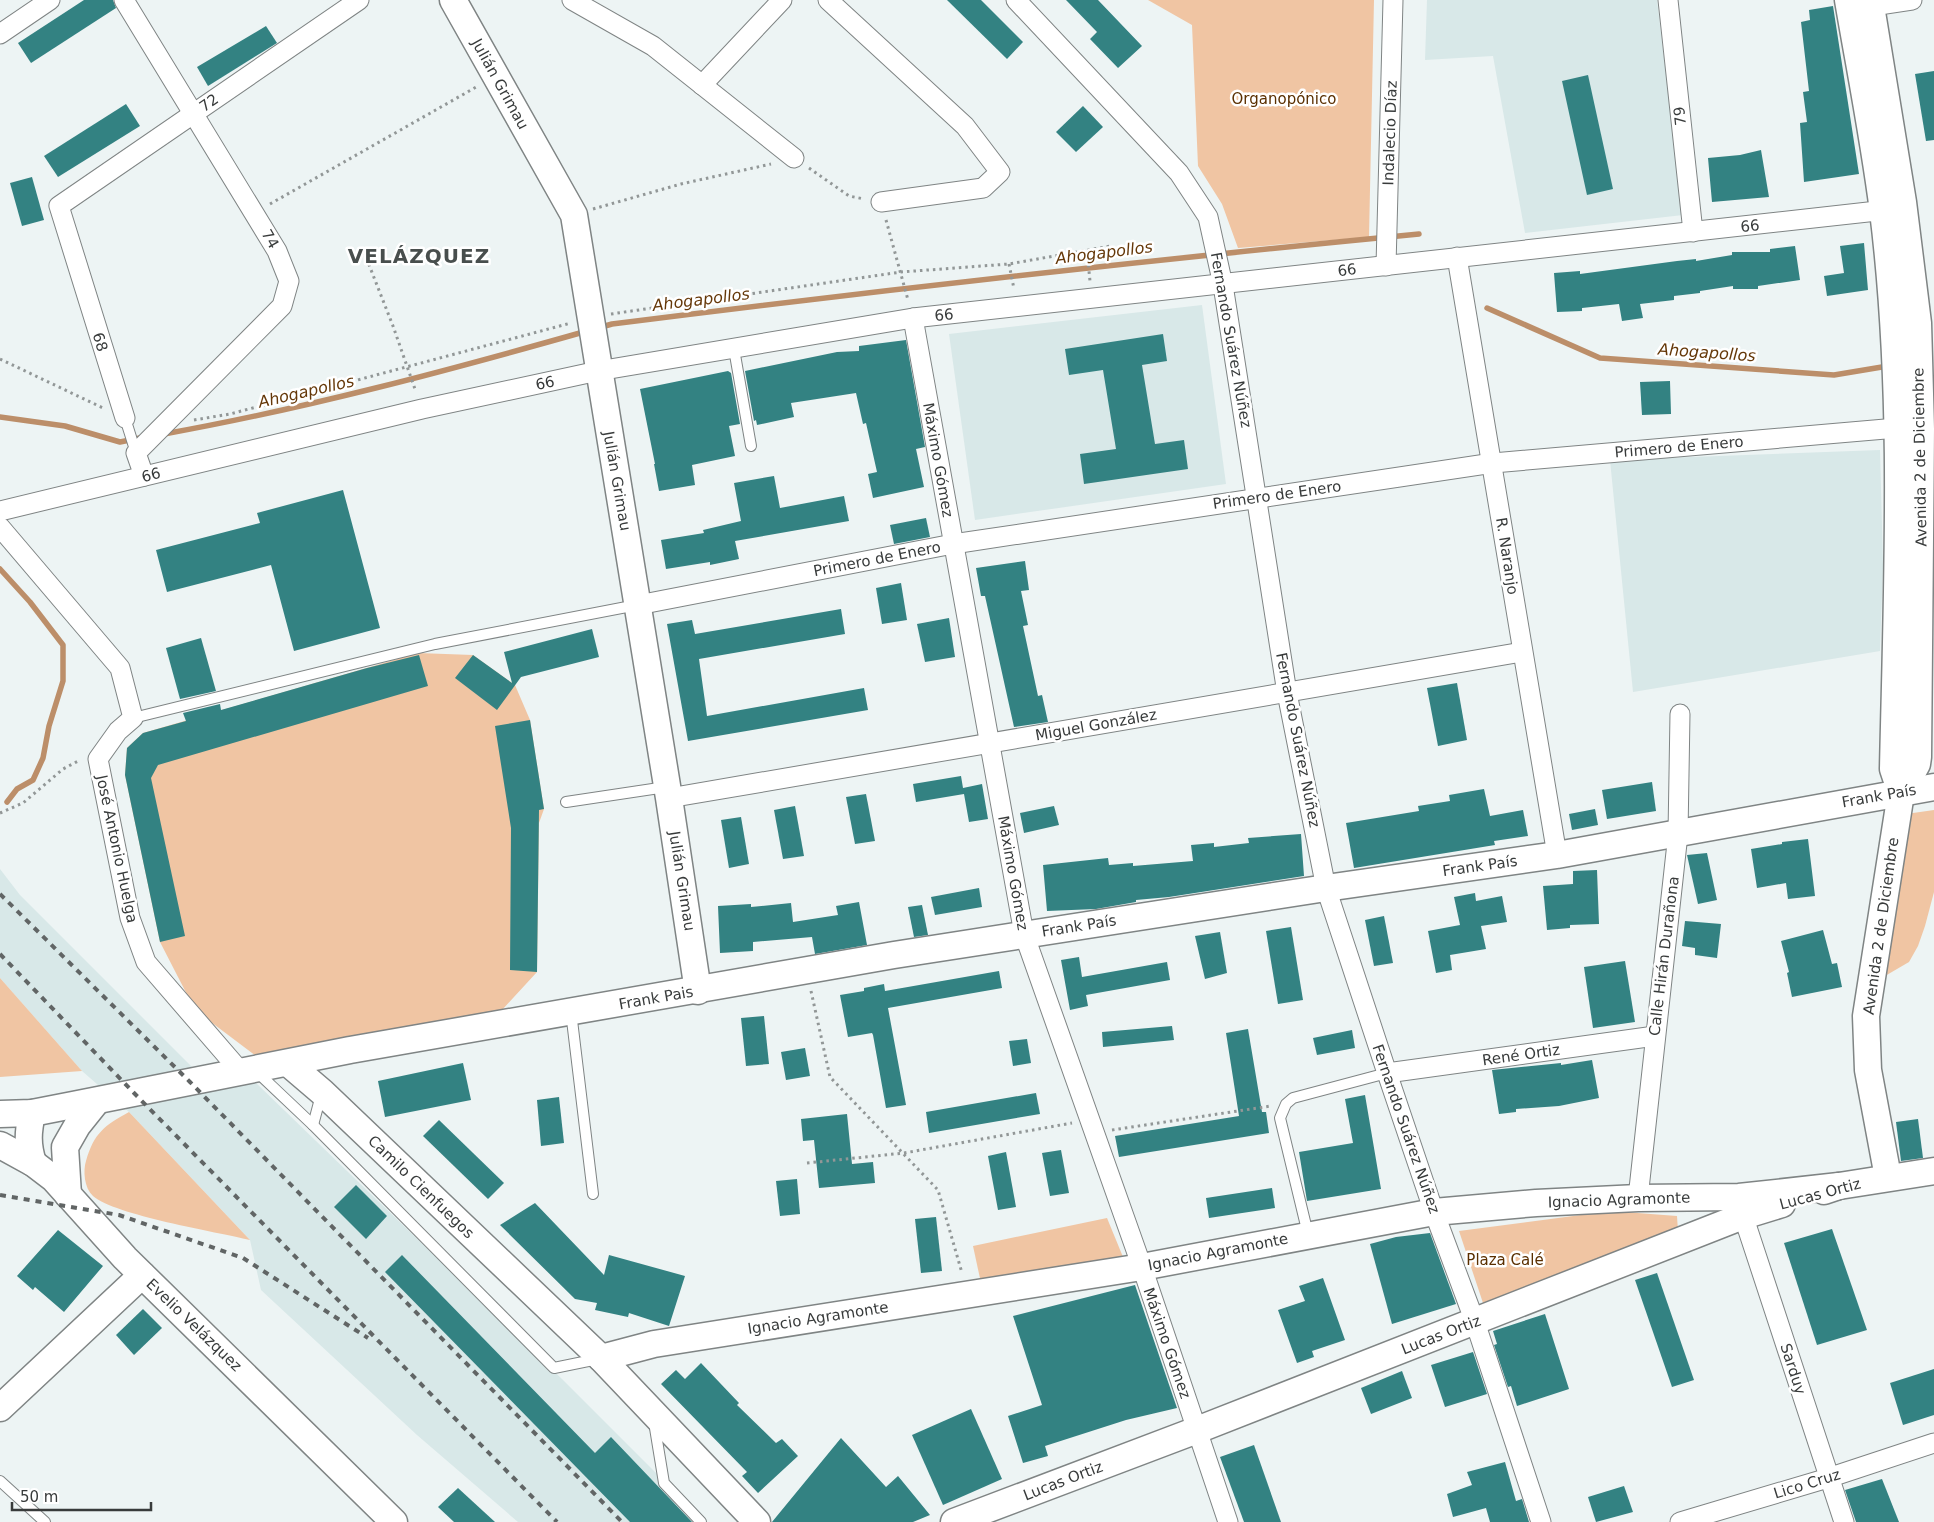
<svg xmlns="http://www.w3.org/2000/svg" width="1934" height="1522" viewBox="0 0 1934 1522" font-family="'DejaVu Sans',sans-serif">
<style>
.built{fill:#d8e8e8}
.green{fill:#f0c5a3}
.lines{fill:none;stroke-linecap:round;stroke-linejoin:round}
.stream{stroke:#bc8e69;stroke-width:5.5}
.building{fill:#338282}
.lane-casing{stroke:#7f8484;stroke-width:12}
.street-casing{stroke:#7f8484;stroke-width:21}
.secondary-casing{stroke:#7f8484;stroke-width:29}
.path{stroke:#929797;stroke-width:3;stroke-dasharray:2.5 4;stroke-linecap:butt}
.lane{stroke:#fff;stroke-width:10}
.street{stroke:#fff;stroke-width:19}
.secondary{stroke:#fff;stroke-width:26}
.rail{stroke:#616565;stroke-width:4;stroke-dasharray:6 6;stroke-linecap:butt}
.labels{text-anchor:middle;stroke-width:5;stroke-linejoin:round;paint-order:stroke}
.street-label{font-size:15px;fill:#383b3b;stroke:#fff}
.park-label{font-size:15px;fill:#5a2f00;stroke:#fff}
.water-label{font-size:16px;font-style:italic;fill:#653809;stroke:#fff}
.district-label{font-size:20px;font-weight:bold;letter-spacing:1px;fill:#484e4d;stroke:#fff}
</style>
<rect width="100%" height="100%" fill="#edf4f4"/>
<g class="built">
<path d="M1427 0H1657L1683 215 1525 233 1493 56 1425 60Z"/>
<path d="M1202 305 1226 484 975 520 949 334Z"/>
<path d="M1880 450 1883 565 1880 651 1633 692 1610 460Z"/>
<path d="M0 869 20 895 213 1088 253 1080 562 1379 705 1522H518L417 1435 261 1290 250 1240 129 1112 82 1071 0 978Z"/>
</g>
<g class="green">
<path d="M1148 0H1374L1369 237 1238 248 1222 204 1198 166 1192 25Z"/>
<path d="M418 653 473 655 515 685 530 720 544 809 539 823 537 972 491 1022 260 1059 195 1010 160 942 125 775 127 748 143 733Z"/>
<path d="M1934 810V892L1925 926 1918 946 1909 962 1885 976 1906 814Z"/>
<path d="M0 978 82 1071 0 1077Z"/>
<path d="M129 1112 250 1240C217 1232 114 1215 93 1196 84 1188 83 1170 86 1161 94 1133 105 1125 129 1112Z"/>
<path d="M1611 1211 1677 1216 1678 1231 1484 1306 1459 1231Z"/>
<path d="M1107 1218 1123 1257 981 1283 973 1246Z"/>
</g>
<g class="lines">
<g class="stream">
<path d="M1487 308 1600 358 1834 375 1888 366"/>
<path d="M598 328 612 324C881 290 1150 260 1419 234"/>
<path d="M0 417 65 426 120 442 145 437"/>
<path d="M164 434C308 408 446 371 587 331"/>
<path d="M0 569 30 602 63 645V681L49 726 43 758 33 780 17 789 7 802"/>
</g>
</g>
<g class="building">
<path d="M84 0H113L116 8 31 63 18 43Z"/>
<path d="M947 0H981L1023 42 1007 59Z"/>
<path d="M1066 0H1098L1142 46 1118 68 1090 39 1097 32Z"/>
<path d="M1833 6 1859 174 1804 182 1800 123 1807 122 1803 92 1809 91 1801 22 1810 20 1809 10Z"/>
<path d="M266 26 277 43 208 86 197 67Z"/>
<path d="M1934 71V140L1926 141 1915 74Z"/>
<path d="M1588 75 1613 189 1587 195 1562 81Z"/>
<path d="M126 104 140 126 58 177 44 156Z"/>
<path d="M1083 106 1103 127 1076 152 1056 132Z"/>
<path d="M1761 150 1769 197 1712 202 1708 158 1740 155Z"/>
<path d="M32 177 44 220 22 226 10 183Z"/>
<path d="M1864 243 1868 290 1827 296 1824 276 1844 273 1840 246Z"/>
<path d="M1795 246 1800 280 1758 286V289H1733V286L1700 291V293L1674 296V300L1640 304 1643 318 1622 321 1619 304 1582 308V311L1557 312 1554 273 1580 271V274L1677 261 1696 259V261L1732 255V252H1770V249Z"/>
<path d="M1163 334 1167 361 1142 365 1155 444 1184 440 1188 469 1084 484 1080 454 1116 449 1103 370 1069 375 1065 349Z"/>
<path d="M906 340 925 447 916 449 924 487 873 498 868 474 877 472 866 423 863 424 856 393 791 403 794 417 757 425 756 420 754 421 745 371 837 352 859 351V346Z"/>
<path d="M728 371 731 373 740 424 729 426 735 456 692 465 695 485 659 491 654 464H655L640 389Z"/>
<path d="M1670 381 1671 414 1642 415 1640 382Z"/>
<path d="M774 476 780 508 844 496 849 521 735 541 739 559 710 565V562L666 569 661 540 704 533 703 530 741 521 734 483Z"/>
<path d="M343 490 380 628 294 651 271 565 167 592 156 550 260 523 257 513Z"/>
<path d="M926 518 930 537 894 544 890 525Z"/>
<path d="M1025 561 1029 590 1021 591 1028 625 1023 626 1038 696 1042 695 1048 722 1014 727 985 596H981L976 568Z"/>
<path d="M901 583 907 620 882 624 876 588Z"/>
<path d="M841 609 845 634 699 659 707 716 864 688 868 710 688 741 667 624 692 620 695 634Z"/>
<path d="M949 618 955 657 925 662 917 624Z"/>
<path d="M592 629 599 657 521 677 497 710 455 678 473 655 512 683 504 652Z"/>
<path d="M201 638 216 691 180 699 166 648Z"/>
<path d="M419 655 428 686 158 765 151 778 185 936 160 942 125 775 127 748 143 733 186 721 183 713 220 704 221 710 367 668Z"/>
<path d="M1457 683 1467 740 1438 746 1427 688Z"/>
<path d="M530 720 544 809 539 810 537 972 510 970 511 828 495 726Z"/>
<path d="M961 776 963 788 982 784 988 819 969 822 964 794 916 802 913 784Z"/>
<path d="M1652 782 1656 811 1607 819 1602 790Z"/>
<path d="M1484 789 1490 816 1523 810 1528 836 1494 841 1495 845 1354 868 1346 823 1419 811 1418 806 1450 801 1449 795Z"/>
<path d="M866 794 875 841 855 844 846 797Z"/>
<path d="M795 806 804 856 783 859 774 810Z"/>
<path d="M1054 806 1059 825 1024 833 1020 813Z"/>
<path d="M1595 809 1598 825 1572 830 1569 814Z"/>
<path d="M741 817 749 864 729 868 721 820Z"/>
<path d="M1301 834 1304 876 1169 897 1136 900V902L1096 909 1047 911 1043 865 1108 858 1109 865 1133 863V866L1193 861 1191 845 1214 843V847L1249 843 1248 838Z"/>
<path d="M1808 839 1815 896 1788 899 1786 883 1757 888 1751 849 1782 844V842Z"/>
<path d="M1707 853 1717 900 1698 904 1687 855Z"/>
<path d="M1597 870 1599 924 1570 925V928L1547 930 1543 886 1573 884V871Z"/>
<path d="M979 888 982 907 935 915 931 897Z"/>
<path d="M1475 893 1476 901 1502 896 1507 922 1481 926 1486 949 1450 955 1452 970 1436 973 1428 931 1460 925 1454 897Z"/>
<path d="M859 902 867 945 815 954 812 937 753 942V951L720 953 718 906 751 904V907L791 903 793 922 838 915 836 906Z"/>
<path d="M922 905 928 935 914 937 908 907Z"/>
<path d="M1384 916 1393 963 1374 966 1365 920Z"/>
<path d="M1685 921 1721 924 1717 958 1695 955V948L1682 946Z"/>
<path d="M1291 927 1303 1000 1278 1004 1266 931Z"/>
<path d="M1823 930 1832 964 1837 963 1842 987 1792 997 1787 973 1789 972 1781 941Z"/>
<path d="M1220 932 1227 973 1205 979 1195 936Z"/>
<path d="M1079 957 1082 977 1167 962 1170 980 1086 995 1088 1006 1070 1010 1061 960Z"/>
<path d="M1625 961 1635 1022 1593 1028 1584 967Z"/>
<path d="M999 971 1002 988 888 1008 906 1105 886 1108 873 1035 872 1033 848 1037 840 995 864 991V988L884 984 885 991Z"/>
<path d="M764 1016 769 1064 746 1066 741 1018Z"/>
<path d="M1172 1026 1174 1040 1103 1047 1102 1032Z"/>
<path d="M1248 1029 1262 1112H1266L1269 1133 1119 1157 1115 1136 1239 1116 1226 1033Z"/>
<path d="M1352 1030 1355 1048 1317 1055 1313 1038Z"/>
<path d="M1027 1039 1031 1063 1013 1066 1009 1041Z"/>
<path d="M805 1048 810 1076 786 1080 781 1052Z"/>
<path d="M1592 1060 1599 1098 1559 1106 1516 1109V1112L1499 1114 1492 1070 1561 1063V1065Z"/>
<path d="M463 1063 471 1100 385 1117 378 1081Z"/>
<path d="M1036 1093 1040 1114 929 1133 926 1112Z"/>
<path d="M1365 1095 1381 1189 1307 1201 1299 1152 1353 1143 1345 1099Z"/>
<path d="M559 1097 564 1143 541 1146 537 1100Z"/>
<path d="M847 1114 852 1164 873 1162 875 1183 819 1188 814 1140 803 1141 801 1119Z"/>
<path d="M1918 1119 1923 1158 1901 1161 1896 1122Z"/>
<path d="M439 1120 504 1183 488 1199 423 1136Z"/>
<path d="M1061 1150 1069 1193 1050 1196 1042 1153Z"/>
<path d="M1006 1152 1016 1207 998 1210 988 1156Z"/>
<path d="M797 1179 800 1214 780 1216 776 1181Z"/>
<path d="M356 1185 387 1216 366 1239 334 1207Z"/>
<path d="M1272 1188 1275 1208 1209 1218 1206 1198Z"/>
<path d="M535 1203 604 1275 609 1255 685 1276 669 1326 629 1313 628 1317 595 1310 597 1303 575 1299 500 1225Z"/>
<path d="M936 1217 942 1271 921 1273 915 1219Z"/>
<path d="M1832 1229 1867 1330 1817 1345 1784 1243Z"/>
<path d="M58 1230 103 1266 64 1312 35 1287 33 1290 17 1276Z"/>
<path d="M1430 1233 1456 1304 1392 1324 1370 1244 1396 1237Z"/>
<path d="M402 1255 595 1453 611 1437 692 1522H630L385 1272Z"/>
<path d="M1657 1273 1694 1380 1672 1387 1635 1280Z"/>
<path d="M1323 1278 1345 1340 1312 1351 1314 1357 1297 1363 1278 1310 1305 1301 1299 1286Z"/>
<path d="M1135 1285 1177 1408 1126 1420 1045 1446 1048 1456 1023 1463 1008 1416 1042 1405 1013 1316Z"/>
<path d="M143 1309 162 1328 134 1355 116 1335Z"/>
<path d="M1545 1314 1569 1389 1517 1406 1511 1386 1508 1387 1494 1345 1497 1344 1493 1331Z"/>
<path d="M1473 1352 1487 1394 1445 1407 1431 1365Z"/>
<path d="M701 1363 739 1403 737 1405 776 1443 782 1439 798 1456 758 1493 742 1476 747 1472 661 1384 676 1370 685 1379Z"/>
<path d="M1934 1369V1415L1903 1425 1890 1383Z"/>
<path d="M1402 1371 1412 1398 1371 1414 1361 1388Z"/>
<path d="M971 1409 1002 1479 943 1505 912 1435Z"/>
<path d="M841 1438 886 1487 898 1476 930 1515 913 1522H772Z"/>
<path d="M1254 1445 1281 1522H1244L1220 1457Z"/>
<path d="M1505 1462 1516 1501 1522 1499 1529 1522H1490L1486 1508 1453 1517 1447 1494 1472 1485 1467 1472Z"/>
<path d="M1882 1479 1899 1522H1856L1845 1490Z"/>
<path d="M1624 1486 1633 1512 1596 1522 1588 1497Z"/>
<path d="M458 1488 495 1522H454L438 1507Z"/>
</g>
<g class="lines">
<g class="lane-casing">
<g id="lane">
<path d="M734 349 751 446"/>
<path d="M125 418 136 453"/>
<path d="M133 718 435 644 637 605"/>
<path d="M566 802 666 787"/>
<path d="M571 1012 593 1194"/>
<path d="M257 1072 313 1125 554 1368 598 1359"/>
<path d="M313 1125 321 1095"/>
<path d="M1308 1234 1280 1118 1286 1104 1293 1098 1387 1073"/>
<path d="M654 1422 664 1483 701 1522"/>
<path d="M0 1481 45 1522"/>
</g>
</g>
<g class="street-casing">
<g id="street">
<path d="M124 0 277 251 289 281 282 306 136 453 144 476"/>
<path d="M572 0 653 46 794 158"/>
<path d="M828 0 965 126 1000 172 983 188 881 202"/>
<path d="M1016 0 1179 173 1208 217 1223 285 1287 693 1326 888 1387 1073 1434 1212 1475 1322 1541 1522"/>
<path d="M1668 0 1693 232"/>
<path d="M1859 8 1912 0"/>
<path d="M0 34 50 0"/>
<path d="M702 85 782 0"/>
<path d="M1457 257 1557 855"/>
<path d="M1386 266 1393 0"/>
<path d="M913 318 1024 934 1142 1267 1228 1522"/>
<path d="M125 418 59 206 359 0"/>
<path d="M0 511 422 409 598 371 913 318 1895 209"/>
<path d="M0 527 120 668 133 718 118 731 98 759 130 918 146 962 241 1072"/>
<path d="M638 605 953 544 1493 463 1897 428 1910 429"/>
<path d="M669 798 1522 652"/>
<path d="M1387 1073 1655 1036"/>
<path d="M1638 1198 1678 834 1680 714"/>
<path d="M1740 1206 1844 1522"/>
<path d="M1680 1522 1828 1478 1934 1443"/>
</g>
</g>
<g class="secondary-casing">
<g id="secondary">
<path d="M453 0 574 215 669 798 698 991"/>
<path d="M1848 0C1860 70 1874 140 1883 211 1906 396 1897 584 1893 769L1901 793"/>
<path d="M1870 0 1903 202 1918 323 1921 429 1918 757 1917 764 1901 793 1866 1016 1868 1070 1888 1177"/>
<path d="M288 1063 322 1092 601 1358 757 1522"/>
<path d="M32 1113C28 1132 27 1144 33 1163"/>
<path d="M0 1114 32 1113 73 1105 350 1050 894 955 1326 888 1557 855 1934 787"/>
<path d="M0 1145 33 1163 54 1179 125 1258 394 1522"/>
<path d="M1824 1191 1839 1186 1934 1171"/>
<path d="M68 1195 65 1147 77 1126 97 1101"/>
<path d="M601 1358 654 1344 1142 1267 1434 1212 1536 1203 1638 1198 1739 1197 1839 1186"/>
<path d="M0 1408 142 1275"/>
<path d="M954 1522 1197 1430 1743 1216 1782 1204"/>
</g>
</g>
<g class="path">
<path d="M809 168 849 196 864 199"/>
<path d="M270 204 478 86"/>
<path d="M593 209 681 184 771 164"/>
<path d="M886 220 908 300"/>
<path d="M364 252 393 326 416 392"/>
<path d="M1087 252 1090 281"/>
<path d="M1009 264 1014 289"/>
<path d="M611 314 901 272 1009 264 1111 246"/>
<path d="M0 359 103 408"/>
<path d="M194 420 230 414 571 323"/>
<path d="M0 813 23 803 63 769 80 760"/>
<path d="M811 991 830 1077 938 1190 962 1273"/>
<path d="M1112 1130 1271 1106"/>
<path d="M807 1163 904 1153 1072 1123"/>
</g>
<use href="#lane" class="lane"/>
<use href="#street" class="street"/>
<use href="#secondary" class="secondary"/>
<g class="rail">
<path d="M0 894 190 1082 622 1522"/>
<path d="M0 954 134 1093 557 1522"/>
<path d="M0 1195 119 1215 243 1258 368 1338"/>
</g>
</g>
<g class="labels">
<g class="street-label">
<text transform="translate(500 84) rotate(61)" y="5">Julián Grimau</text>
<text transform="translate(209 103) rotate(-35)" y="5">72</text>
<text transform="translate(1680 116) rotate(-96)" y="5">79</text>
<text transform="translate(1390 133) rotate(-88)" y="5">Indalecio Díaz</text>
<text transform="translate(1750 226) rotate(-6)" y="5">66</text>
<text transform="translate(270 239) rotate(60)" y="5">74</text>
<text transform="translate(1347 270) rotate(-7)" y="5">66</text>
<text transform="translate(944 315) rotate(-6)" y="5">66</text>
<text transform="translate(1231 340) rotate(80)" y="5">Fernando Suárez Núñez</text>
<text transform="translate(100 342) rotate(73)" y="5">68</text>
<text transform="translate(545 383) rotate(-12)" y="5">66</text>
<text transform="translate(1679 447) rotate(-5)" y="5">Primero de Enero</text>
<text transform="translate(1920 457) rotate(-91)" y="5">Avenida 2 de Diciembre</text>
<text transform="translate(938 460) rotate(80)" y="5">Máximo Gómez</text>
<text transform="translate(151 475) rotate(-14)" y="5">66</text>
<text transform="translate(617 481) rotate(80)" y="5">Julián Grimau</text>
<text transform="translate(1277 495) rotate(-8)" y="5">Primero de Enero</text>
<text transform="translate(1507 556) rotate(81)" y="5">R. Naranjo</text>
<text transform="translate(877 559) rotate(-11)" y="5">Primero de Enero</text>
<text transform="translate(1096 725) rotate(-10)" y="5">Miguel González</text>
<text transform="translate(1298 740) rotate(79)" y="5">Fernando Suárez Núñez</text>
<text transform="translate(1879 796) rotate(-10)" y="5">Frank País</text>
<text transform="translate(117 849) rotate(78)" y="5">José Antonio Huelga</text>
<text transform="translate(1480 866) rotate(-8)" y="5">Frank País</text>
<text transform="translate(1013 873) rotate(80)" y="5">Máximo Gómez</text>
<text transform="translate(682 881) rotate(81)" y="5">Julián Grimau</text>
<text transform="translate(1079 926) rotate(-9)" y="5">Frank País</text>
<text transform="translate(1881 926) rotate(-82)" y="5">Avenida 2 de Diciembre</text>
<text transform="translate(1664 956) rotate(-83)" y="5">Calle Hirán Durañona</text>
<text transform="translate(656 998) rotate(-10)" y="5">Frank Pais</text>
<text transform="translate(1521 1055) rotate(-8)" y="5">René Ortiz</text>
<text transform="translate(1406 1129) rotate(71)" y="5">Fernando Suárez Núñez</text>
<text transform="translate(421 1187) rotate(44)" y="5">Camilo Cienfuegos</text>
<text transform="translate(1820 1194) rotate(-15)" y="5">Lucas Ortiz</text>
<text transform="translate(1619 1200) rotate(-2)" y="5">Ignacio Agramonte</text>
<text transform="translate(1218 1252) rotate(-11)" y="5">Ignacio Agramonte</text>
<text transform="translate(818 1318) rotate(-9)" y="5">Ignacio Agramonte</text>
<text transform="translate(194 1325) rotate(44)" y="5">Evelio Velázquez</text>
<text transform="translate(1441 1335) rotate(-21)" y="5">Lucas Ortiz</text>
<text transform="translate(1167 1343) rotate(71)" y="5">Máximo Gómez</text>
<text transform="translate(1793 1369) rotate(72)" y="5">Sarduy</text>
<text transform="translate(1063 1481) rotate(-21)" y="5">Lucas Ortiz</text>
<text transform="translate(1807 1484) rotate(-17)" y="5">Lico Cruz</text>
</g>
<g class="park-label">
<text x="1284" y="104">Organopónico</text>
<text x="1505" y="1265">Plaza Calé</text>
</g>
<g class="water-label">
<text transform="translate(1104 252) rotate(-7)" y="6">Ahogapollos</text>
<text transform="translate(701 299) rotate(-7)" y="6">Ahogapollos</text>
<text transform="translate(1707 352) rotate(4)" y="6">Ahogapollos</text>
<text transform="translate(306 391) rotate(-13)" y="6">Ahogapollos</text>
</g>
<g class="district-label">
<text x="419" y="263">VELÁZQUEZ</text>
</g>
</g>
<path d="M12 1502v8h139v-8" fill="none" stroke="#383b3b" stroke-width="2.5"/>
<text x="20" y="1502" font-size="15" fill="#383b3b" stroke="#ffffff" stroke-width="4" paint-order="stroke">50 m</text>
</svg>
